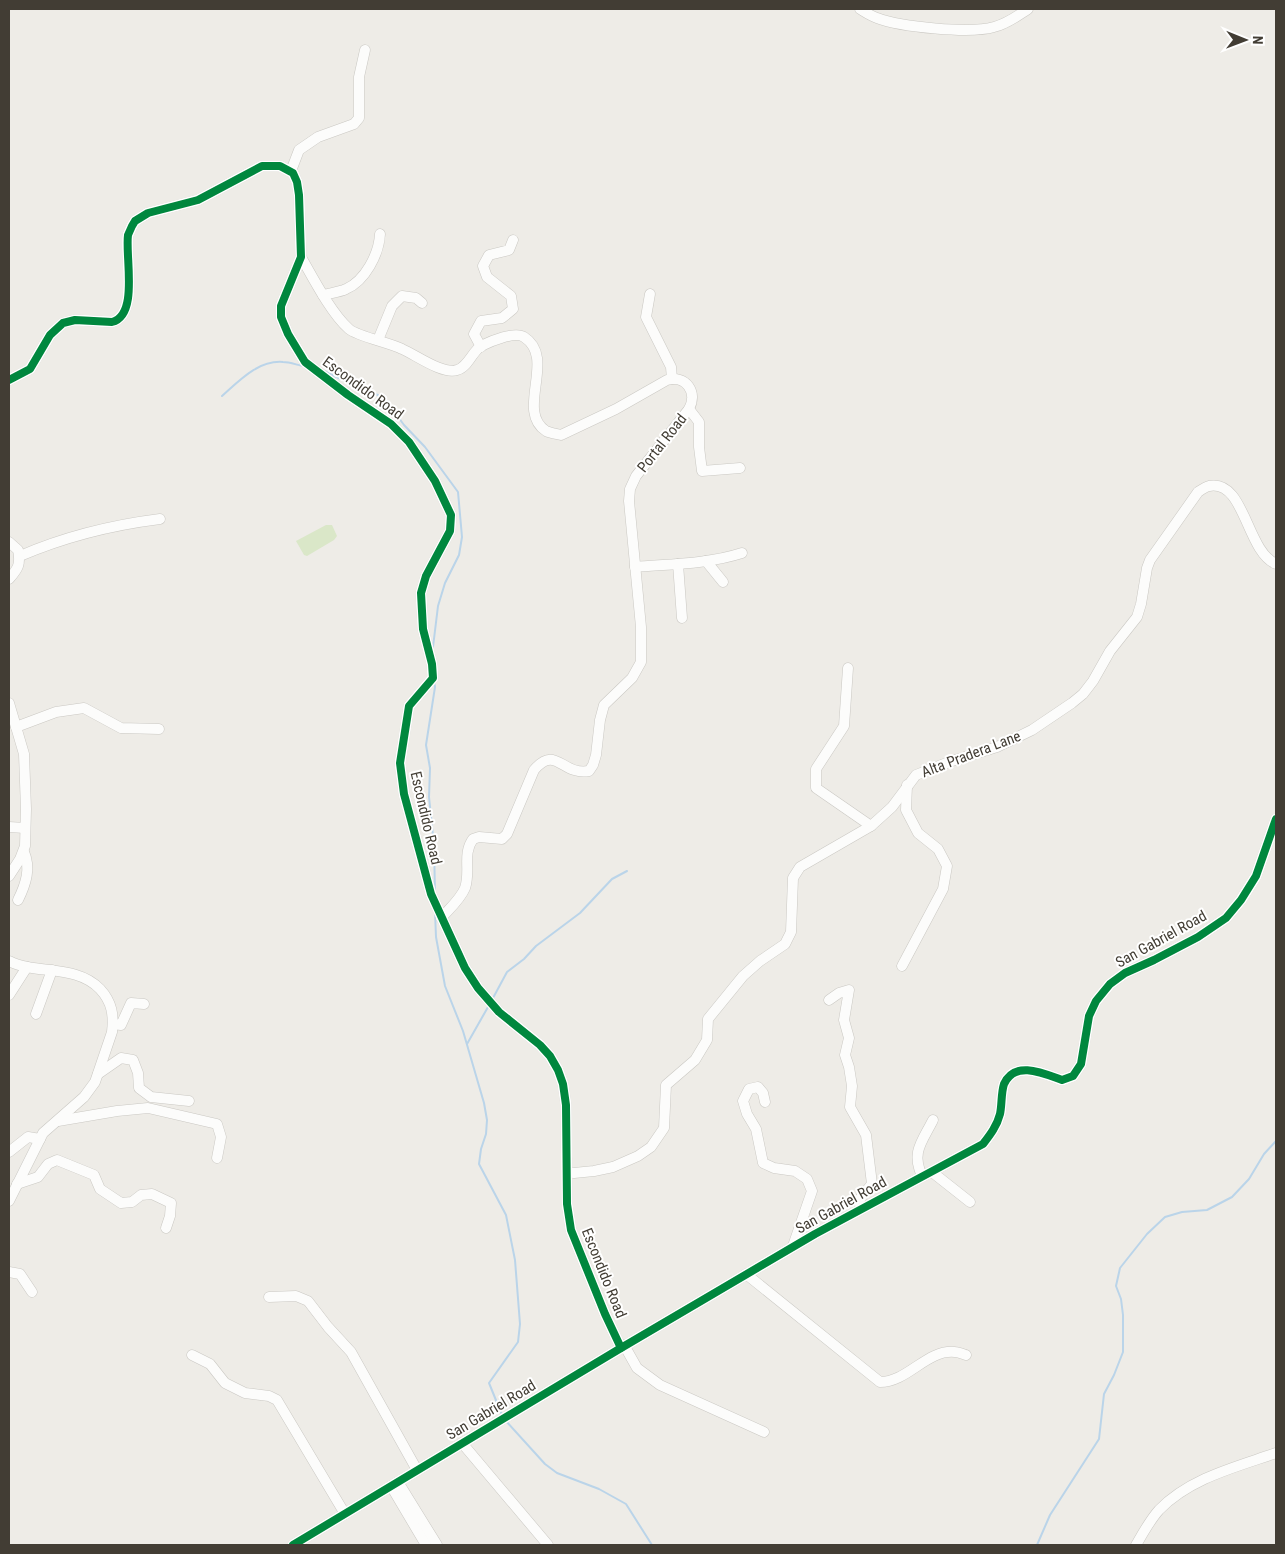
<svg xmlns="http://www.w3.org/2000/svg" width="1285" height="1554" viewBox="0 0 1285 1554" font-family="'Roboto Condensed',sans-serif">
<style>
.green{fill:#dae7c8}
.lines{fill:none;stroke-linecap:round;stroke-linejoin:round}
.stream{stroke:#bad4e9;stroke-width:2}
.minor-casing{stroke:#cac8c3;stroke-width:11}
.minor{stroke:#fcfcfb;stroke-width:10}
.cycleway-casing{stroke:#fff;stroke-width:11}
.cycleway{stroke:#00873e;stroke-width:8}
.labels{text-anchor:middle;stroke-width:4;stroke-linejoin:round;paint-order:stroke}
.street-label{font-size:15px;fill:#423d34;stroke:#fff}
</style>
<rect width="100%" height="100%" fill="#eeece7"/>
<path class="green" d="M326 525H332L337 536 334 540 307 556 304 555 296 541Z"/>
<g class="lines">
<g class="stream">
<path d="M322 370 347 382 370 391 385 399 404 425 425 447 458 492 462 537 459 555 445 583 438 606 433 647"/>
<path d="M222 396C239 381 258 360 283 362 290 362 297 365 303 366"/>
<path d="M434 681 435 687 426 745 430 768 429 797 434 845 435 893"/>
<path d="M435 912 436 937 445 986 463 1031 484 1103 487 1120 486 1134 481 1149 479 1164 506 1215 515 1260 520 1324 518 1342 489 1383 502 1415"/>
<path d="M493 998 507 972 524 959 536 946 580 913 612 879 627 871"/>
<path d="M467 1044 488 1007"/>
<path d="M506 1421 545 1464 557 1473 599 1489 626 1504 652 1545"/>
<path d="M1037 1545 1050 1515 1099 1439 1104 1394 1114 1375 1123 1352V1315L1121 1299 1116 1286 1120 1268 1147 1234 1165 1217 1182 1212 1207 1210 1232 1197 1249 1179 1264 1154 1276 1141"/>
</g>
<g class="minor-casing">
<g id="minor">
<path d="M860 9C865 12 871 16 877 18 901 27 970 34 994 27 1007 24 1017 16 1028 9"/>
<path d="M291 171 299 150 318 137 354 124 359 118V77L365 50"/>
<path d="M301 257C313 278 331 313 349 329 357 336 390 343 402 349 416 355 443 375 457 370 468 367 472 352 481 346 491 341 515 331 524 337 557 358 515 411 546 431 550 433 557 434 561 435L616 409 667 380C686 375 698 392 689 409L636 476 630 489 629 501 641 627V662L632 678 604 705 600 720 596 755 593 765 589 771C562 776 556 744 534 770L507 834 502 839 479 837 473 839C462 854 471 871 465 888 460 900 449 909 441 918"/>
<path d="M650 294 646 317 671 367 672 379"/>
<path d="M323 295C331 293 340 292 346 289 365 281 379 254 380 234"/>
<path d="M378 340 392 306 402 296 416 298 422 303"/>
<path d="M481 347 474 334 481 321 502 318 513 309 511 296 487 277 483 266 489 255 509 250 513 240"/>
<path d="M9 380 30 369 50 335 63 323 75 320 112 322C139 315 125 257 128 235L132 226 135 221 148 213 198 200 262 166H280L293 173 297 182 299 195 301 257 281 306V317L288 334 305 362 348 395 391 424 409 442 435 481 451 515 450 531 426 576 421 593 423 629 432 664 433 678 409 706 400 763 404 794 431 894 465 968 478 988 499 1012 540 1045 550 1056 558 1070 563 1084 566 1105 567 1204 571 1230 605 1314 621 1348"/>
<path d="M689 409 699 422V447L702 471 740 468"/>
<path d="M9 542 18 550C21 564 18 569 9 579"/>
<path d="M20 556C64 537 112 525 160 519"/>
<path d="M706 561 723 582"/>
<path d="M678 564 682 618"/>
<path d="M635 567C670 564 708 564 742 553"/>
<path d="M848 668 844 726 816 769V788L871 826"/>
<path d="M9 703 24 754 26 809 25 846 20 859 9 876"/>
<path d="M16 727 56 712 84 708 121 728 159 729"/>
<path d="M9 827 25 828"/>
<path d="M18 900C26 884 31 868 24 852"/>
<path d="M9 961C37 975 76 964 100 989 112 1002 114 1015 112 1032L95 1082 84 1097 43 1133 9 1201"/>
<path d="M902 966 943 889 947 866 938 849 918 833 906 810 907 785"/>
<path d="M9 995 27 967"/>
<path d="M829 1000 839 993 849 990 844 1020 849 1038 845 1055 849 1067 852 1086 850 1107 866 1135 872 1184 859 1200 861 1209"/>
<path d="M36 1014 52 970"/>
<path d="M113 1024 121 1025 131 1003 144 1004"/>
<path d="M98 1074 121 1058 133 1060 138 1073 139 1088 151 1097 189 1101"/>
<path d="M765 1102 763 1093 758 1087 749 1089 743 1101 747 1114 756 1129 763 1163 774 1168 795 1171 807 1179 812 1191 793 1246"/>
<path d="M58 1121 117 1111 148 1108 217 1124 221 1137 217 1158"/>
<path d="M9 1152 28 1137 40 1139"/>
<path d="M568 1172 574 1173 594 1171 613 1167 638 1156 651 1147 664 1128 666 1085 695 1060 707 1040 708 1019 743 976 760 961 785 944 791 932 793 878 800 867 871 826 892 807 916 775 949 762 997 747 1032 730 1072 703 1083 694 1093 681 1110 651 1137 617 1141 604 1147 568 1150 560 1198 492C1201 490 1205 487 1209 486 1245 479 1246 551 1276 564"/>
<path d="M932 1172 970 1202"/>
<path d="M922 1176C911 1152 922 1142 933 1120"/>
<path d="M17 1184 38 1177 48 1164 57 1160 94 1175 100 1189 121 1203 132 1202 141 1195 152 1194 171 1203 170 1216 166 1228"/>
<path d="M9 1272 20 1274 32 1292"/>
<path d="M746 1274 880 1382C908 1382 927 1349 955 1352 958 1352 963 1354 966 1355"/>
<path d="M269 1297 296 1296 308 1301 328 1327 351 1352 417 1470"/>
<path d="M624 1345 637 1368 660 1385 764 1432"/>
<path d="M192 1355 210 1364 225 1383 245 1393 269 1396 277 1400 345 1514"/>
<path d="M462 1443 548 1545"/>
<path d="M398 1482 437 1545"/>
<path d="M391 1486 426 1545"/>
<path d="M293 1545 621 1348 815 1234 983 1144C990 1135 997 1126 1000 1114 1002 1105 1001 1093 1004 1084 1015 1060 1043 1073 1062 1080L1073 1076 1081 1064 1089 1016 1096 1001 1110 984 1125 973 1154 960 1198 937 1226 918 1241 900 1256 876 1276 819"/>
<path d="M1136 1545C1143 1533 1150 1520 1159 1510 1190 1478 1236 1467 1276 1453"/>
</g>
</g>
<use href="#minor" class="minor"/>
<g class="cycleway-casing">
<g id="cycleway">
<path d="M9 380 30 369 50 335 63 323 75 320 112 322C139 315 125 257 128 235L132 226 135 221 148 213 198 200 262 166H280L293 173 297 182 299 195 301 257 281 306V317L288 334 305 362 348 395 391 424 409 442 435 481 451 515 450 531 426 576 421 593 423 629 432 664 433 678 409 706 400 763 404 794 431 894 465 968 478 988 499 1012 540 1045 550 1056 558 1070 563 1084 566 1105 567 1204 571 1230 605 1314 621 1348"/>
<path d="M293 1545 621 1348 815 1234 983 1144C990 1135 997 1126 1000 1114 1002 1105 1001 1093 1004 1084 1015 1060 1043 1073 1062 1080L1073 1076 1081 1064 1089 1016 1096 1001 1110 984 1125 973 1154 960 1198 937 1226 918 1241 900 1256 876 1276 819"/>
</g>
</g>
<use href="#cycleway" class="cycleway"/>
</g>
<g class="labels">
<g class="street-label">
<text transform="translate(363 388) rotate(36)" y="5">Escondido Road</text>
<text transform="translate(662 443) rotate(-52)" y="5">Portal Road</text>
<text transform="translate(971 754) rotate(-21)" y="5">Alta Pradera Lane</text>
<text transform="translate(426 818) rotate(77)" y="5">Escondido Road</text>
<text transform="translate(1161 939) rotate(-29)" y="5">San Gabriel Road</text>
<text transform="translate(841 1205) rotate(-29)" y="5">San Gabriel Road</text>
<text transform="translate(604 1273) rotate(68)" y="5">Escondido Road</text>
<text transform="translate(491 1410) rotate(-31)" y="5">San Gabriel Road</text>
</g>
</g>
<rect width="1285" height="1554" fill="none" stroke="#423d34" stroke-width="20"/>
<g transform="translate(1245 40) rotate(91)" stroke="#ffffff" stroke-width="4" paint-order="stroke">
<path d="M0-4L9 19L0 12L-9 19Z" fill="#423d34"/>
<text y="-8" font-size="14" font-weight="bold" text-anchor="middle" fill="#423d34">N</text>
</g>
</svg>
